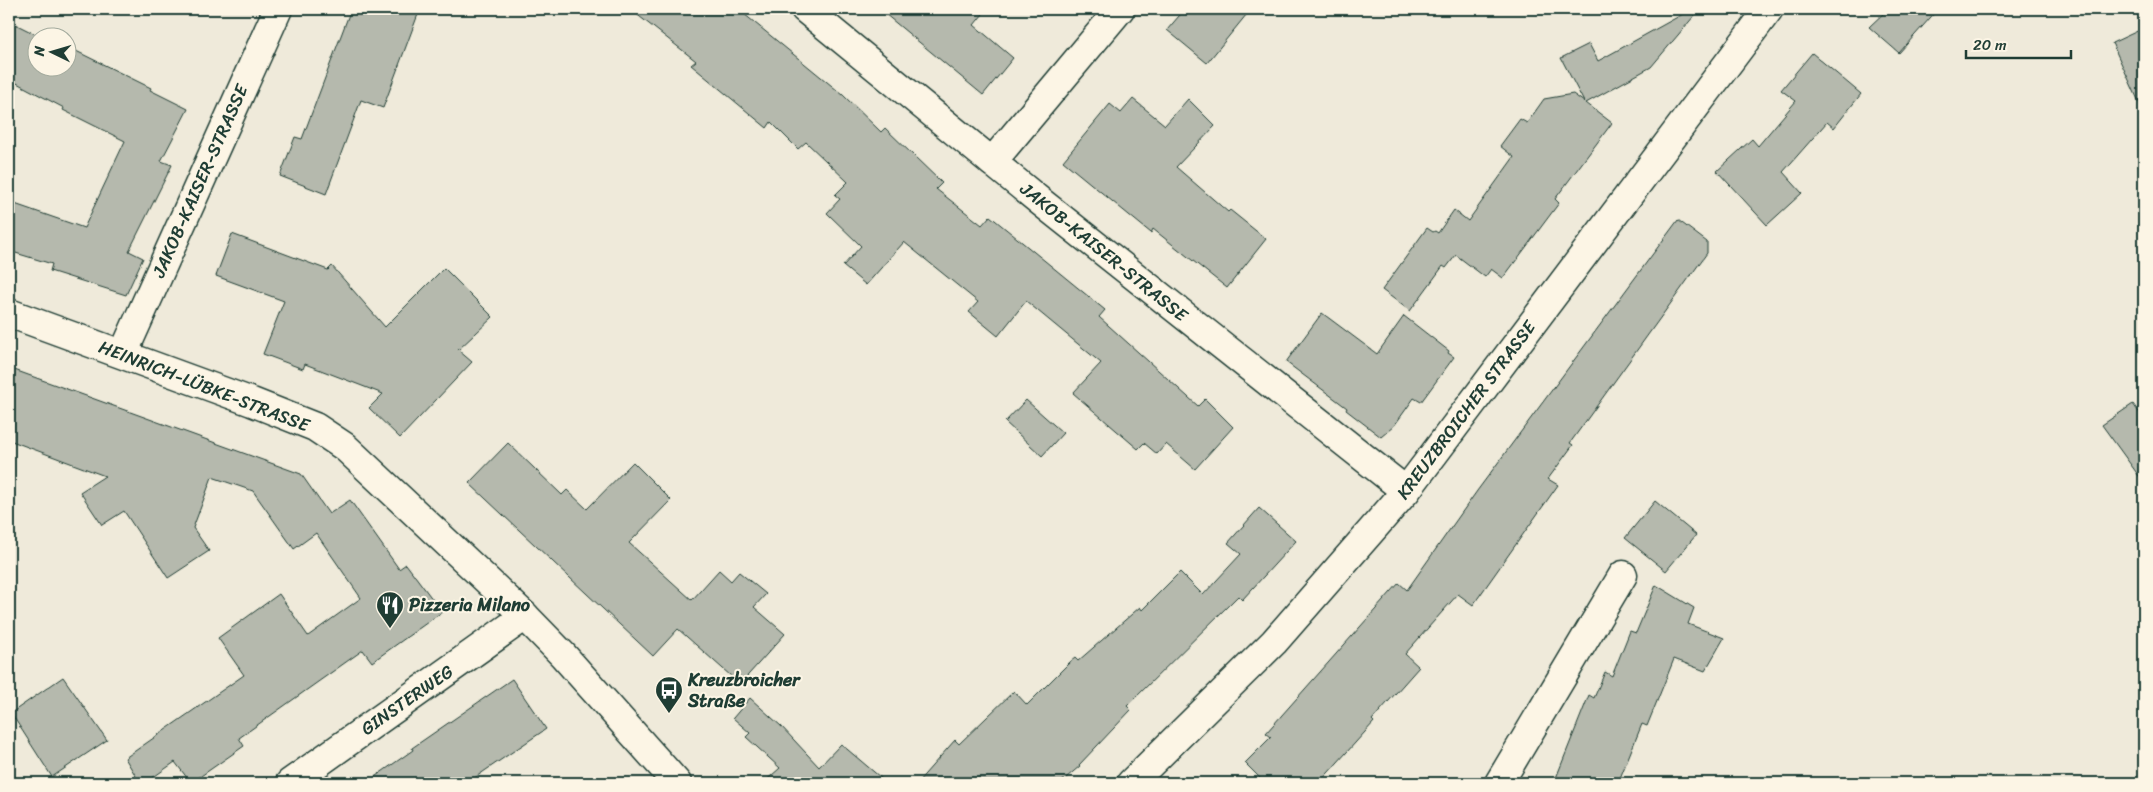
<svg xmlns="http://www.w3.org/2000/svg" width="2153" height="792" viewBox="0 0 2153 792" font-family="Sriracha,sans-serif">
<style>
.building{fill:#b5b9ad;stroke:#1f3d34}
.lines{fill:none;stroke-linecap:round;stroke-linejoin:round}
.minor-casing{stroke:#1f3d34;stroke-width:31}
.minor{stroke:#fcf5e5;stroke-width:28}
.labels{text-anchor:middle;stroke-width:4;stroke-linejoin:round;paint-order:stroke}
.street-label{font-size:18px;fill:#1f3d34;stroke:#fcf5e5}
.poi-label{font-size:18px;font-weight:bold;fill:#1f3d34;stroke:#fcf5e5;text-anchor:start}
</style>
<rect width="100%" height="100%" fill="#efeada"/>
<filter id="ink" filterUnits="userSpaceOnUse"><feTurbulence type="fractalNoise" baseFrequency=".02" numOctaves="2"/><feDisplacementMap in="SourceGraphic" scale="10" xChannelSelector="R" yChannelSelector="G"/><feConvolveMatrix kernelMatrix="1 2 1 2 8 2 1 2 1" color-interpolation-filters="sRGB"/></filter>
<g filter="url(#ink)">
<g class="building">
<path d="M351 9H420L383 108 361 100 326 194 280 176 295 137 302 139Z"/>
<path d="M630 9H738L843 95 881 132 885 128 942 183 936 189 982 225 990 216 1105 310 1099 317 1198 406 1205 399 1233 427 1195 469 1166 444 1157 454 1144 443 1138 449 1073 393 1101 363 1026 301 998 336 969 312 978 302 904 242 866 285 843 266 861 246 827 213 840 199 835 195 848 182 806 142 798 149 771 122 767 128 691 65 696 61Z"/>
<path d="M879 9H987L974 25 1013 58 983 95Z"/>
<path d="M1185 9H1251L1207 63 1167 30Z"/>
<path d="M1692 9H1700L1651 67 1586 103 1612 123 1555 199 1559 203 1503 278 1491 269 1485 277 1456 255 1446 268 1443 266 1410 311 1382 290 1427 228 1433 232 1435 231 1438 233 1454 210 1468 221 1514 157 1500 146 1520 119 1527 123 1544 99 1573 94 1584 102 1561 58 1589 44 1598 61Z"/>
<path d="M1888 9H1938L1899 53 1869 27Z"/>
<path d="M9 21 43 38H38V68H68V47L151 88 150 90 188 109 161 161 172 165 129 251 143 258 126 295 50 271 52 264 9 251V202L84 228 125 141 63 110 64 108 9 79Z"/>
<path d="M2144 28V113L2112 43Z"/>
<path d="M1812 53 1861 94 1834 128 1827 122 1783 172 1802 193 1767 225 1717 171 1752 139 1758 146 1796 101 1781 90Z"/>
<path d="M1133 99 1165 125 1188 99 1215 126 1176 167 1228 212 1230 210 1266 239 1227 288 1153 229 1151 233 1063 161 1110 104 1121 113Z"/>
<path d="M1678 220 1707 242V253L1570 443 1573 445 1548 479 1558 485 1473 605 1458 594 1405 654 1419 667 1372 720 1374 722 1319 783H1265L1245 763 1271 737 1266 733 1399 583 1407 590 1477 491Z"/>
<path d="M232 234 328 270 332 266 385 327 444 268 493 317 458 350 472 362 400 438 369 408 383 394 305 364 303 369 263 354 284 301 216 276Z"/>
<path d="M1322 313 1377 354 1404 316 1449 351 1448 353 1454 357 1421 402 1414 398 1394 426 1381 437 1346 410 1347 408 1286 362Z"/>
<path d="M9 368 301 474 329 514 350 500 399 569 406 564 442 612 372 662 363 650 239 738 244 746 191 783 175 762 145 783H140L125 758 244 675 218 638 279 594 308 636 361 598 316 533 294 549 253 491 212 477 193 528 209 551 168 578 124 511 102 525 80 492 105 476 9 440Z"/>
<path d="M1026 400 1063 433 1042 456 1005 422Z"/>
<path d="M2133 404 2144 419V483L2102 425Z"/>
<path d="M508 443 562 495 567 490 587 509 633 462 671 500 629 543 692 600 719 570 731 581 739 572 766 594 754 607 785 634 740 684 678 629 653 656 469 483Z"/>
<path d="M1655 501 1696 535 1666 571 1625 538Z"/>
<path d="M1259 508 1296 541 1242 600 1238 596 1127 706 1131 710 1079 765 1080 766 1060 783H917L955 740 959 744 1014 691 1027 705 1070 662 1075 658 1078 661 1140 607 1142 610 1180 572 1203 595 1241 554 1228 543Z"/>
<path d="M1656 585 1694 608 1688 624 1724 638 1705 671 1674 659 1647 726 1642 724 1618 783H1554L1589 695 1594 698 1605 672 1612 676 1630 631 1636 633Z"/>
<path d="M63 677 107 740 52 777 11 713Z"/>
<path d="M512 679 546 729 467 783H366L413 750 412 748Z"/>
<path d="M750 698 781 726 819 767 841 744 887 783H763L780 768 746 737 750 733 733 718Z"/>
</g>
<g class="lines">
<g class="minor-casing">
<g id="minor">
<path d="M805 9 1041 202 1406 491"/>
<path d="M992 162 1120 9"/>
<path d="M9 313 252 402 315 427 345 447 525 616 563 655 677 783"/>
<path d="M123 354 278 9"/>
<path d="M290 783 525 616"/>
<path d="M1131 783 1274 642 1406 491 1769 9"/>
<path d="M1499 783 1623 575"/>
</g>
</g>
<use href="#minor" class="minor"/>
</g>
</g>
<defs>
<g id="restaurant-pin" transform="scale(1.4375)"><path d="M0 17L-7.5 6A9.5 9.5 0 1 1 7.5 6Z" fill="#1f3d34" stroke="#fcf5e5"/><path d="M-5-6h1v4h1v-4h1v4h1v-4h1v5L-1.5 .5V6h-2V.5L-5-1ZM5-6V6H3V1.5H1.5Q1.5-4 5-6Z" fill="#fff"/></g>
<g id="bus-pin" transform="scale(1.4375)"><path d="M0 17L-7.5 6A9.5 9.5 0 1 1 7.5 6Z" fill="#1f3d34" stroke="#fcf5e5"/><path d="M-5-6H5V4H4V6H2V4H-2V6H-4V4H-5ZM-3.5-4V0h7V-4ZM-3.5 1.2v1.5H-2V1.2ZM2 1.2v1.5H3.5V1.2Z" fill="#fff"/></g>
</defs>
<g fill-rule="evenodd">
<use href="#restaurant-pin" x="390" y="605"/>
<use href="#bus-pin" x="669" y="690"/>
</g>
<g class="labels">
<g class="street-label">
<text transform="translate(200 181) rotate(-66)" y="6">JAKOB-KAISER-STRASSE</text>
<text transform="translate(1104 252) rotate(39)" y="6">JAKOB-KAISER-STRASSE</text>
<text transform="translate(204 386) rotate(21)" y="6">HEINRICH-LÜBKE-STRASSE</text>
<text transform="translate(1466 410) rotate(-53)" y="6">KREUZBROICHER STRASSE</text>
<text transform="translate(407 700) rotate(-35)" y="6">GINSTERWEG</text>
</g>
<g class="poi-label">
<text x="409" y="611">Pizzeria Milano</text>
<text x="688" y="686">Kreuzbroicher<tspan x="688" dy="21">Straße</tspan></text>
</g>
</g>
<rect width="2153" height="792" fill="none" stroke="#fcf5e5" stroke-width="30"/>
<rect x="15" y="15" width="2123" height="762" fill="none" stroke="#1f3d34" stroke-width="2" filter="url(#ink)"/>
<g transform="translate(52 52) rotate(275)"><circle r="24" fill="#fcf5e5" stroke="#a4ab9e"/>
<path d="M0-4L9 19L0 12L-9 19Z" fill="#1f3d34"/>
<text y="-8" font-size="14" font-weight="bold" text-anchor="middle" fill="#1f3d34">N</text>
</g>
<path d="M1966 50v8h105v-8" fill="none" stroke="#1f3d34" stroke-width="2.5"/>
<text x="1973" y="50" font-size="15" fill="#1f3d34" stroke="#fcf5e5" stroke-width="4" paint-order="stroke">20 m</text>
</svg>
